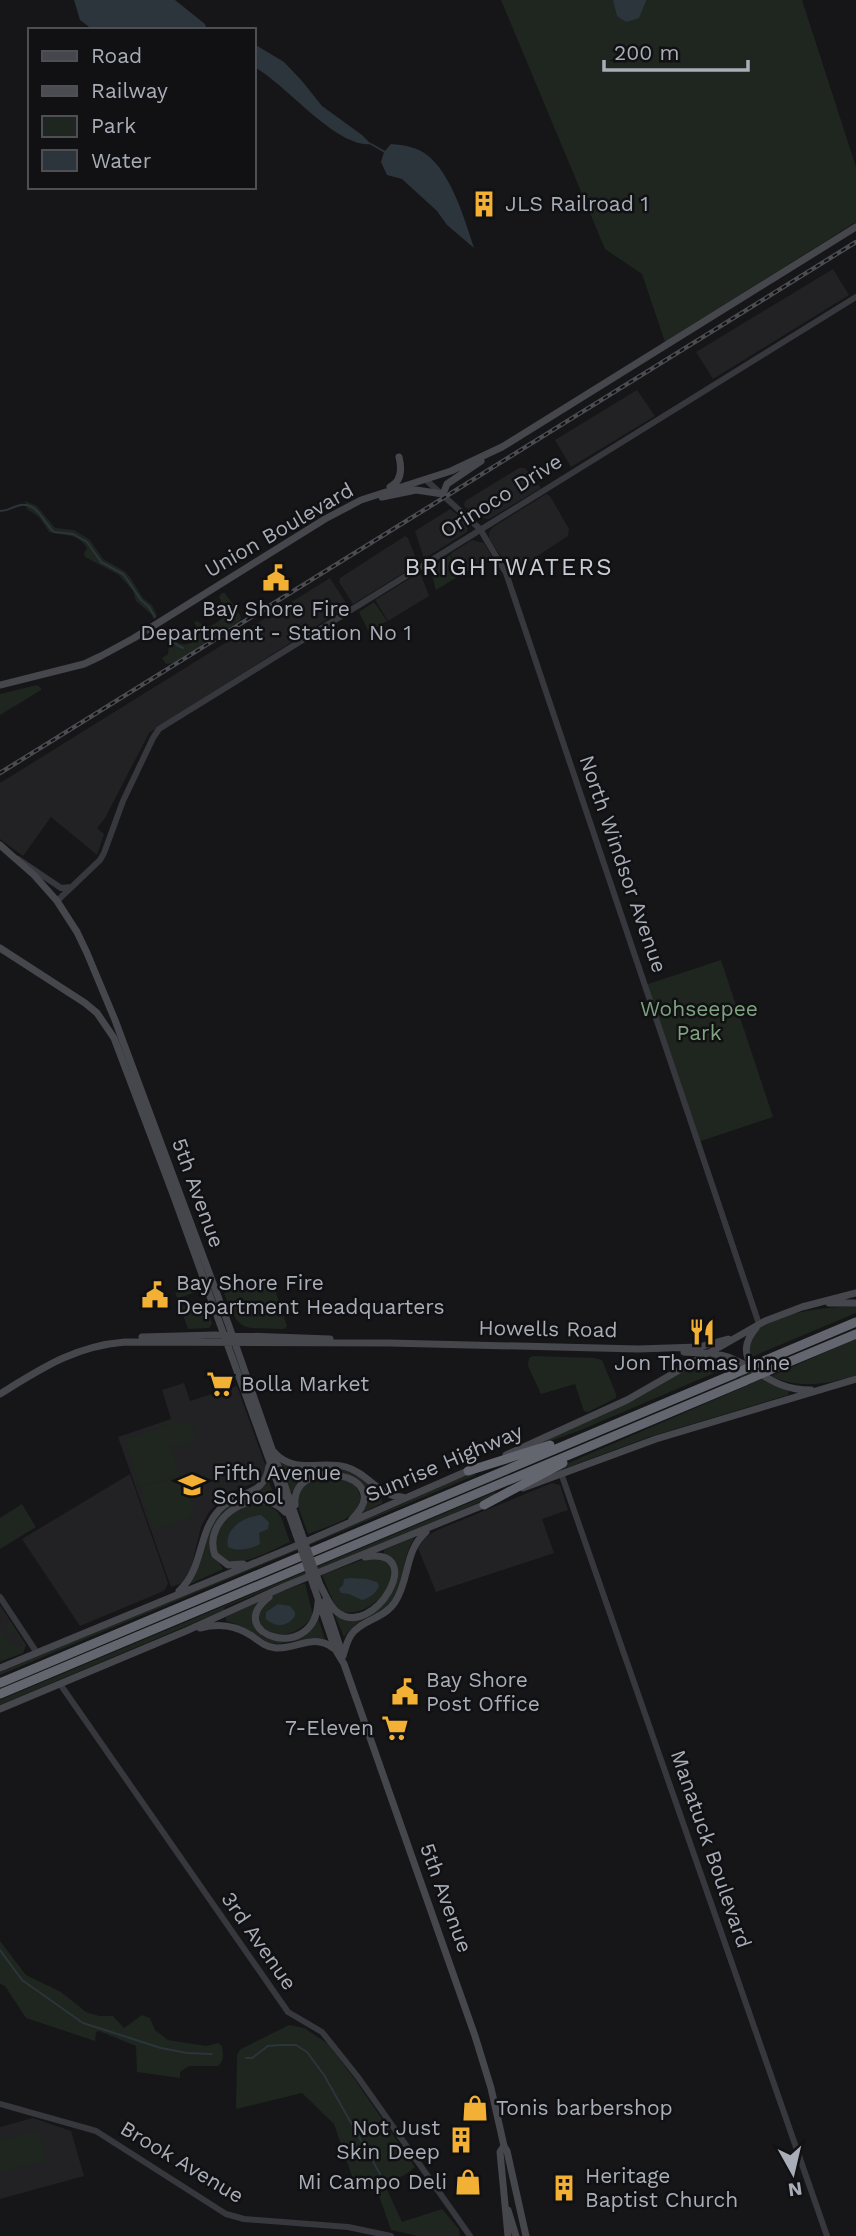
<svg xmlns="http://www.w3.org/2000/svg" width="856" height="2236" font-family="'Work Sans',sans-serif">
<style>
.built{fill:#222225}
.green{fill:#1e261f}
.water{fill:#2c353c}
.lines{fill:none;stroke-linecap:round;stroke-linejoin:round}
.stream{stroke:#2c353c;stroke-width:2}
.tertiary{stroke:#37383d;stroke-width:6}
.secondary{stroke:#45474d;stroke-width:7}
.motorway{stroke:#63666e;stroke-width:9}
.rail-casing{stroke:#4a4c52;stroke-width:4.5}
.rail{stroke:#111113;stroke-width:2;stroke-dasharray:5;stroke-linecap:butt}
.secondary-bridge{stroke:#45474d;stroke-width:7}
.motorway-bridge{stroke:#63666e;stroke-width:9}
.labels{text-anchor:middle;stroke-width:5;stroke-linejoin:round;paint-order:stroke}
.poi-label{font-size:21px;fill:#a8adb8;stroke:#111113;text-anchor:start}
.street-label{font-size:21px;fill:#a8adb8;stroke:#111113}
.park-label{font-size:21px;fill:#7fa381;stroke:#111113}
.quarter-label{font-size:24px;letter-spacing:2px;fill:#c9ccd4;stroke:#111113}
</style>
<rect width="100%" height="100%" fill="#161618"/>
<path class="built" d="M833,269L849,295L713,379L696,352Z
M637,390L655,416L571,467L555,440Z
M519,468H525L541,488L489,519L479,518L464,506L465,501Z
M546,494L550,496L569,529L568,536L513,572H511L489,538V532L493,527Z
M450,509L466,521L468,526L467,532L424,559L415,531Z
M405,536L408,538L418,564L353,604L339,582L340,578Z
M472,540L484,543L492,557L463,574L450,554Z
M417,574L421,575L429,596L388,621L375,600Z
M330,578L348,606L149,733L105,818L97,828L104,834L97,855L51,817L23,856L0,839V783Z
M184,1383L190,1401L237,1386L266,1467L261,1480L236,1490L220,1500L209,1512L201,1527L191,1568L182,1583L171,1587L118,1437L171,1419L162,1390Z
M130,1474L168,1583L165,1590L159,1593L80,1626L22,1539Z
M552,1483L560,1485L568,1510L542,1519L554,1553L436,1592L418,1548L424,1539L435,1531Z
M0,1605L26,1645L23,1653L0,1662Z
M33,2118L71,2131L84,2176L0,2199V2127Z"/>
<path class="green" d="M501,0H802L856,167V222L665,342L642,274L605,249Z
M25,501L37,506L55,528L74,530L90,540L103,559L124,571L130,577L143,598L152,605L157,615L153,619L152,615L136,601L133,591L119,575L85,557L84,553L87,548C78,533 64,536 49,532L39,517L27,509Z
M450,555L462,574L436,590L430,569Z
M222,593H225L240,615L241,618L240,621L173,663L166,664L162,658L168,654L169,645L159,633L167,628C172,639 179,648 191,643L198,630L194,622L197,621C210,630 211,626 223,618L225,609L219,597Z
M374,602L387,621L369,632L359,612Z
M37,685L41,688V690L0,715V694Z
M721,960L773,1117L698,1142L645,985Z
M271,1278L287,1326L284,1329C242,1327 240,1335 224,1293Z
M199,1282L201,1290L179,1298V1302L185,1306L187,1312L207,1305L212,1324L209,1328L188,1329L175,1292L178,1289L180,1292L196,1287L195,1283Z
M856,1306V1313L749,1358C748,1353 747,1346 748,1342C759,1312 830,1307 856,1306Z
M856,1339V1375C827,1385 799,1389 771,1376Z
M533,1356L595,1358L602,1360L616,1394V1398L588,1412L584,1411L575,1384L541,1394L528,1366L529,1358Z
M709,1357C739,1357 761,1383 789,1391L788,1395L649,1437L545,1476V1473L751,1384L726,1368L581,1430L514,1454L629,1401Z
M171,1419L181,1424L190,1422L197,1440L188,1443L183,1448L178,1444L170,1447L181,1475L139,1487L126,1439L162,1428Z
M279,1462L340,1469L353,1472L364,1479L381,1495L382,1503L360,1514C383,1467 314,1458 292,1492L290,1491Z
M475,1473L476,1475L0,1675V1672L400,1505L449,1482Z
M182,1476L195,1508L190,1517L156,1529L152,1527L140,1487Z
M335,1477C346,1481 358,1482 360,1496C363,1519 324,1527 308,1534L297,1503V1494C309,1481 317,1478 335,1477Z
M269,1482L277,1502C250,1493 237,1500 219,1521C213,1528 209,1536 210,1546C211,1557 219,1561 223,1569L190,1584L207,1538L217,1516L234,1501L257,1492Z
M495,1492L496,1494L464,1509L225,1607L224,1610L0,1705V1700Z
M255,1502C284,1509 280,1516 290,1542C276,1548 247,1564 232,1562C205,1560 217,1526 230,1514C236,1508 248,1505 255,1502Z
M22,1504L36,1527L0,1549V1518Z
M415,1537C402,1556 405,1581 392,1600C383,1612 371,1615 359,1622C353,1626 348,1632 344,1637L334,1613L356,1618C375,1604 421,1579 384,1554V1550Z
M367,1558C372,1558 379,1558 383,1560C409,1575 369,1624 337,1610L322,1575Z
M305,1583L313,1616C284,1655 236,1625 269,1598C278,1591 294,1587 305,1583Z
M261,1600C256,1608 256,1612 256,1621C257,1655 307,1636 318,1618L325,1639L311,1638L278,1644L267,1642L239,1625L226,1621V1617Z
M10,1621L26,1645L23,1653L0,1661V1629L9,1642L12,1640L17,1648L22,1645L14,1633L8,1634L7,1623Z
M0,1941L26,1975L61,1992L86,2012L99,2016H113L124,2028L142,2015L150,2018L155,2030L168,2040L206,2046L218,2043L222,2046C223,2055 225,2060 218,2066H189L180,2072V2078L137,2072L136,2046L99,2031L96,2032L95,2041L26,2018L5,1986L0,1984Z
M289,2025L304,2028L327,2043L354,2078L415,2167L408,2173L385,2185L402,2222L442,2209L459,2229L460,2236H418L391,2230L378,2193L355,2185L334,2124L302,2093L236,2109L237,2054L241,2049Z
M38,2130L46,2161L0,2172V2140Z"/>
<path class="water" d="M74,0H175L205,24L207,30H93L80,20Z
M613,0H646V1L639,18L626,22L617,16Z
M254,44L284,62L302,81L322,106L362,135L371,144C336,148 285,83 254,67Z
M391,144C404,145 417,147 427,155C451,173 465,220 474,248L447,225L437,211L402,179L387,175L381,162L384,152Z
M261,1515L269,1522L268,1529L259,1533L260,1544C252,1549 237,1552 228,1547C224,1528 244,1517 261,1515Z
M350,1578L367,1579L377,1582L379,1586C376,1594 369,1598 362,1600L349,1594L341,1593L339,1589L343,1585L344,1579Z
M278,1604L290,1606L295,1612V1616C287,1627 276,1628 266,1619V1612Z"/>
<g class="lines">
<path class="stream" d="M371,144L385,152
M0,511C8,511 10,508 17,506C36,499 43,522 54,532L73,534L87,542L101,562L123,574L127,579L141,600L149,607L155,617
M163,630L177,645L183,648
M0,1950L22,1980L83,2023L161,2048L187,2053L212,2054
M246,2058H252L268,2046L280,2045H296L307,2052L324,2075L380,2174"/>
<path class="tertiary" d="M426,480L480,529L506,573L759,1324
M18,859L61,888L71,887
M57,901L100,860L104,853L123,801L153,738L159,729L856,297
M561,1473L827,2236
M0,1597L37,1653
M60,1684L288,2012L322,2032L358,2077L470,2236
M0,2104L96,2131L226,2214L244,2219L348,2227L391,2236"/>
<path class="secondary" d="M390,487C402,481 402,469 399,457
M382,497L416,490L443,494L447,484L481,461
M0,685L84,664L101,656L134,638L325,519L361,500L451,471L502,447L856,227
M0,845L34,875L57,901L77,932L87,953L115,1020L229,1326L301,1532
M0,948L85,1003L97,1013L114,1038L173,1194L296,1534
M829,1303H856
M142,1337L215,1335L330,1339
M684,1352C698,1353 714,1352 728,1357C761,1369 772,1390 811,1390
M754,1370C743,1354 744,1342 756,1328
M0,1394C42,1368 75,1346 125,1342L389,1343L638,1349L699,1347L728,1339
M274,1452C294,1475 321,1460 346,1467C368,1473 378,1496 402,1497
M506,1455L627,1400L765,1321L802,1307L856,1293
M523,1488L656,1439L856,1379
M295,1505C291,1453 400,1474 352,1519
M243,1564L228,1565L215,1555C201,1518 258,1482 285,1512
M320,1585C325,1593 329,1606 337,1612C373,1641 430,1546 365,1557
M314,1587L335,1649L344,1664L362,1715L475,2036L491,2088L504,2146L507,2151L526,2236
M179,1591C204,1568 197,1534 219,1510C239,1489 264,1498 269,1466
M269,1597C221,1634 315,1665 318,1602
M325,1601L342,1653
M200,1628C219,1623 235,1625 252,1636C260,1642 266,1647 276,1648C297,1649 314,1633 333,1648
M343,1656C345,1649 347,1641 351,1635C361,1620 384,1619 395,1602C410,1579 404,1551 426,1532
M0,1668L303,1543L472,1469
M0,1709L186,1631L283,1587L486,1504
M504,2146L500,2152L508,2236
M508,2210L516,2236"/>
<path class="motorway" d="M766,1360L856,1322
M777,1367L856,1334
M468,1471L550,1445
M484,1505L563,1463
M0,1683L734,1374
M0,1694L745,1381"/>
<g class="rail-casing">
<path id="rail" d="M0,773L856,242"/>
</g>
<use href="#rail" class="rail"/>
<path class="secondary-bridge" d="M301,1532L320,1585
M296,1534L314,1587"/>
<path class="motorway-bridge" d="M734,1374L766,1360
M745,1381L777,1367"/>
</g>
<defs>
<g id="building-bare" transform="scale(2.1)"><path d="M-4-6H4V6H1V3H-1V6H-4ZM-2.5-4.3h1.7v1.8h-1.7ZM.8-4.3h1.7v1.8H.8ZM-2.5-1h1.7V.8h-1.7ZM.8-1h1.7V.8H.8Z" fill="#f2b134" stroke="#111113" stroke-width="2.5" paint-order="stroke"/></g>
<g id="civic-bare" transform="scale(2.1)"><path d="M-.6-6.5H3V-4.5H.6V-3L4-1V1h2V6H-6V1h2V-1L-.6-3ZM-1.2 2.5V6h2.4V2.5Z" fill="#f2b134" stroke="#111113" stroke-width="2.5" paint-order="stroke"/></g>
<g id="restaurant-bare" transform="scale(2.1)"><path d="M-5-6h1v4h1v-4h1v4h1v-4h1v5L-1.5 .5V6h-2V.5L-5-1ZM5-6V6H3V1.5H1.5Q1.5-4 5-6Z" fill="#f2b134" stroke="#111113" stroke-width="2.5" paint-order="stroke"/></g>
<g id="supermarket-bare" transform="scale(2.1)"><path d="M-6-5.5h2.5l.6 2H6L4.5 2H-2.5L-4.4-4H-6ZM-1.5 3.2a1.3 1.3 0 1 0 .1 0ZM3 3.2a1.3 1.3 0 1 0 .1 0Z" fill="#f2b134" stroke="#111113" stroke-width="2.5" paint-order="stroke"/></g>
<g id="school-bare" transform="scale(2.1)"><path d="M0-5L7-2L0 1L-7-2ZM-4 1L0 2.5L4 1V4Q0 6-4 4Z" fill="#f2b134" stroke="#111113" stroke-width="2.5" paint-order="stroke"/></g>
<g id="shop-bare" transform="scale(2.1)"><path d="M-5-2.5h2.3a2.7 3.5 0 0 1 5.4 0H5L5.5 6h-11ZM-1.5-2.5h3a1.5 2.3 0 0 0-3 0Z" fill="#f2b134" stroke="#111113" stroke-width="2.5" paint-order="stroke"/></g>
</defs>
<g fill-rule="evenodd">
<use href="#building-bare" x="484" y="204"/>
<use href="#civic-bare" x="276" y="578"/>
<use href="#civic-bare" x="155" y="1295"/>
<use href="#restaurant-bare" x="702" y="1332"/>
<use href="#supermarket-bare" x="220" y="1384"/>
<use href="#school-bare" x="192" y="1485"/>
<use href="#civic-bare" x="405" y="1692"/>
<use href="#supermarket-bare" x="395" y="1728"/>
<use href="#shop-bare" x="475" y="2108"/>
<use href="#building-bare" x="461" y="2140"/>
<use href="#shop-bare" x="468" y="2182"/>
<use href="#building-bare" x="564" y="2188"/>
</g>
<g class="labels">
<g class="poi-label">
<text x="505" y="211">JLS Railroad 1</text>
<text x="276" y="616" text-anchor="middle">Bay Shore Fire<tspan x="276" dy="24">Department - Station No 1</tspan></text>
<text x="176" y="1290">Bay Shore Fire<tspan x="176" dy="24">Department Headquarters</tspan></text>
<text x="702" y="1370" text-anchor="middle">Jon Thomas Inne</text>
<text x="241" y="1391">Bolla Market</text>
<text x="213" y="1480">Fifth Avenue<tspan x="213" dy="24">School</tspan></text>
<text x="426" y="1687">Bay Shore<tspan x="426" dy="24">Post Office</tspan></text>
<text x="374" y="1735" text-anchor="end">7-Eleven</text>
<text x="496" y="2115">Tonis barbershop</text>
<text x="440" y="2135" text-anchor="end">Not Just<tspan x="440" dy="24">Skin Deep</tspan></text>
<text x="585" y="2183">Heritage<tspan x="585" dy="24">Baptist Church</tspan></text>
<text x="447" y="2189" text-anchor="end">Mi Campo Deli</text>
</g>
<g class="street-label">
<text transform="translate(501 496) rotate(-32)" y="7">Orinoco Drive</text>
<text transform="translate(279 530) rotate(-30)" y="7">Union Boulevard</text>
<text transform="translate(623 864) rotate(71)" y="7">North Windsor Avenue</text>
<text transform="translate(198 1193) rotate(70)" y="7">5th Avenue</text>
<text transform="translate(548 1329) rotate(1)" y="7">Howells Road</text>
<text transform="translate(444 1463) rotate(-23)" y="7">Sunrise Highway</text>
<text transform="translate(711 1849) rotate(71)" y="7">Manatuck Boulevard</text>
<text transform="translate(446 1898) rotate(70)" y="7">5th Avenue</text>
<text transform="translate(259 1941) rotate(55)" y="7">3rd Avenue</text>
<text transform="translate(182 2162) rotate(31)" y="7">Brook Avenue</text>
</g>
<g class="park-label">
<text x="699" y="1016">Wohseepee<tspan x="699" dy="24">Park</tspan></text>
</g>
<g class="quarter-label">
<text x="509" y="575">BRIGHTWATERS</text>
</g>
</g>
<rect x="28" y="28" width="228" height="161" fill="#111113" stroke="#4d4f55" stroke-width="2"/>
<rect x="42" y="51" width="35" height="10" fill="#45474d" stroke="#4d4f55" stroke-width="2"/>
<text x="91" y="63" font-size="21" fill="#a8adb8">Road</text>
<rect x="42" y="86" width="35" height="10" fill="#4a4c52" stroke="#4d4f55" stroke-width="2"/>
<text x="91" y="98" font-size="21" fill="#a8adb8">Railway</text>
<rect x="42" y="116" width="35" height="21" fill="#1e261f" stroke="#4d4f55" stroke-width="2"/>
<text x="91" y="133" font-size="21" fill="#a8adb8">Park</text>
<rect x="42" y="150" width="35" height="21" fill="#2c353c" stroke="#4d4f55" stroke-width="2"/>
<text x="91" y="168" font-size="21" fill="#a8adb8">Water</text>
<g transform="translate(793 2173) rotate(172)" stroke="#111113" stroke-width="5" paint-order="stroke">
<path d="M0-5L12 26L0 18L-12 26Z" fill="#a8adb8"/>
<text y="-10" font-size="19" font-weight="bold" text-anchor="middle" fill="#a8adb8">N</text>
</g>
<path d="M604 60v10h144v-10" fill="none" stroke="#a8adb8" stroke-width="3.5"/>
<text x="614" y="60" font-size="21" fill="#a8adb8" stroke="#111113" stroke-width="5" paint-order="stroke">200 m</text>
</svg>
